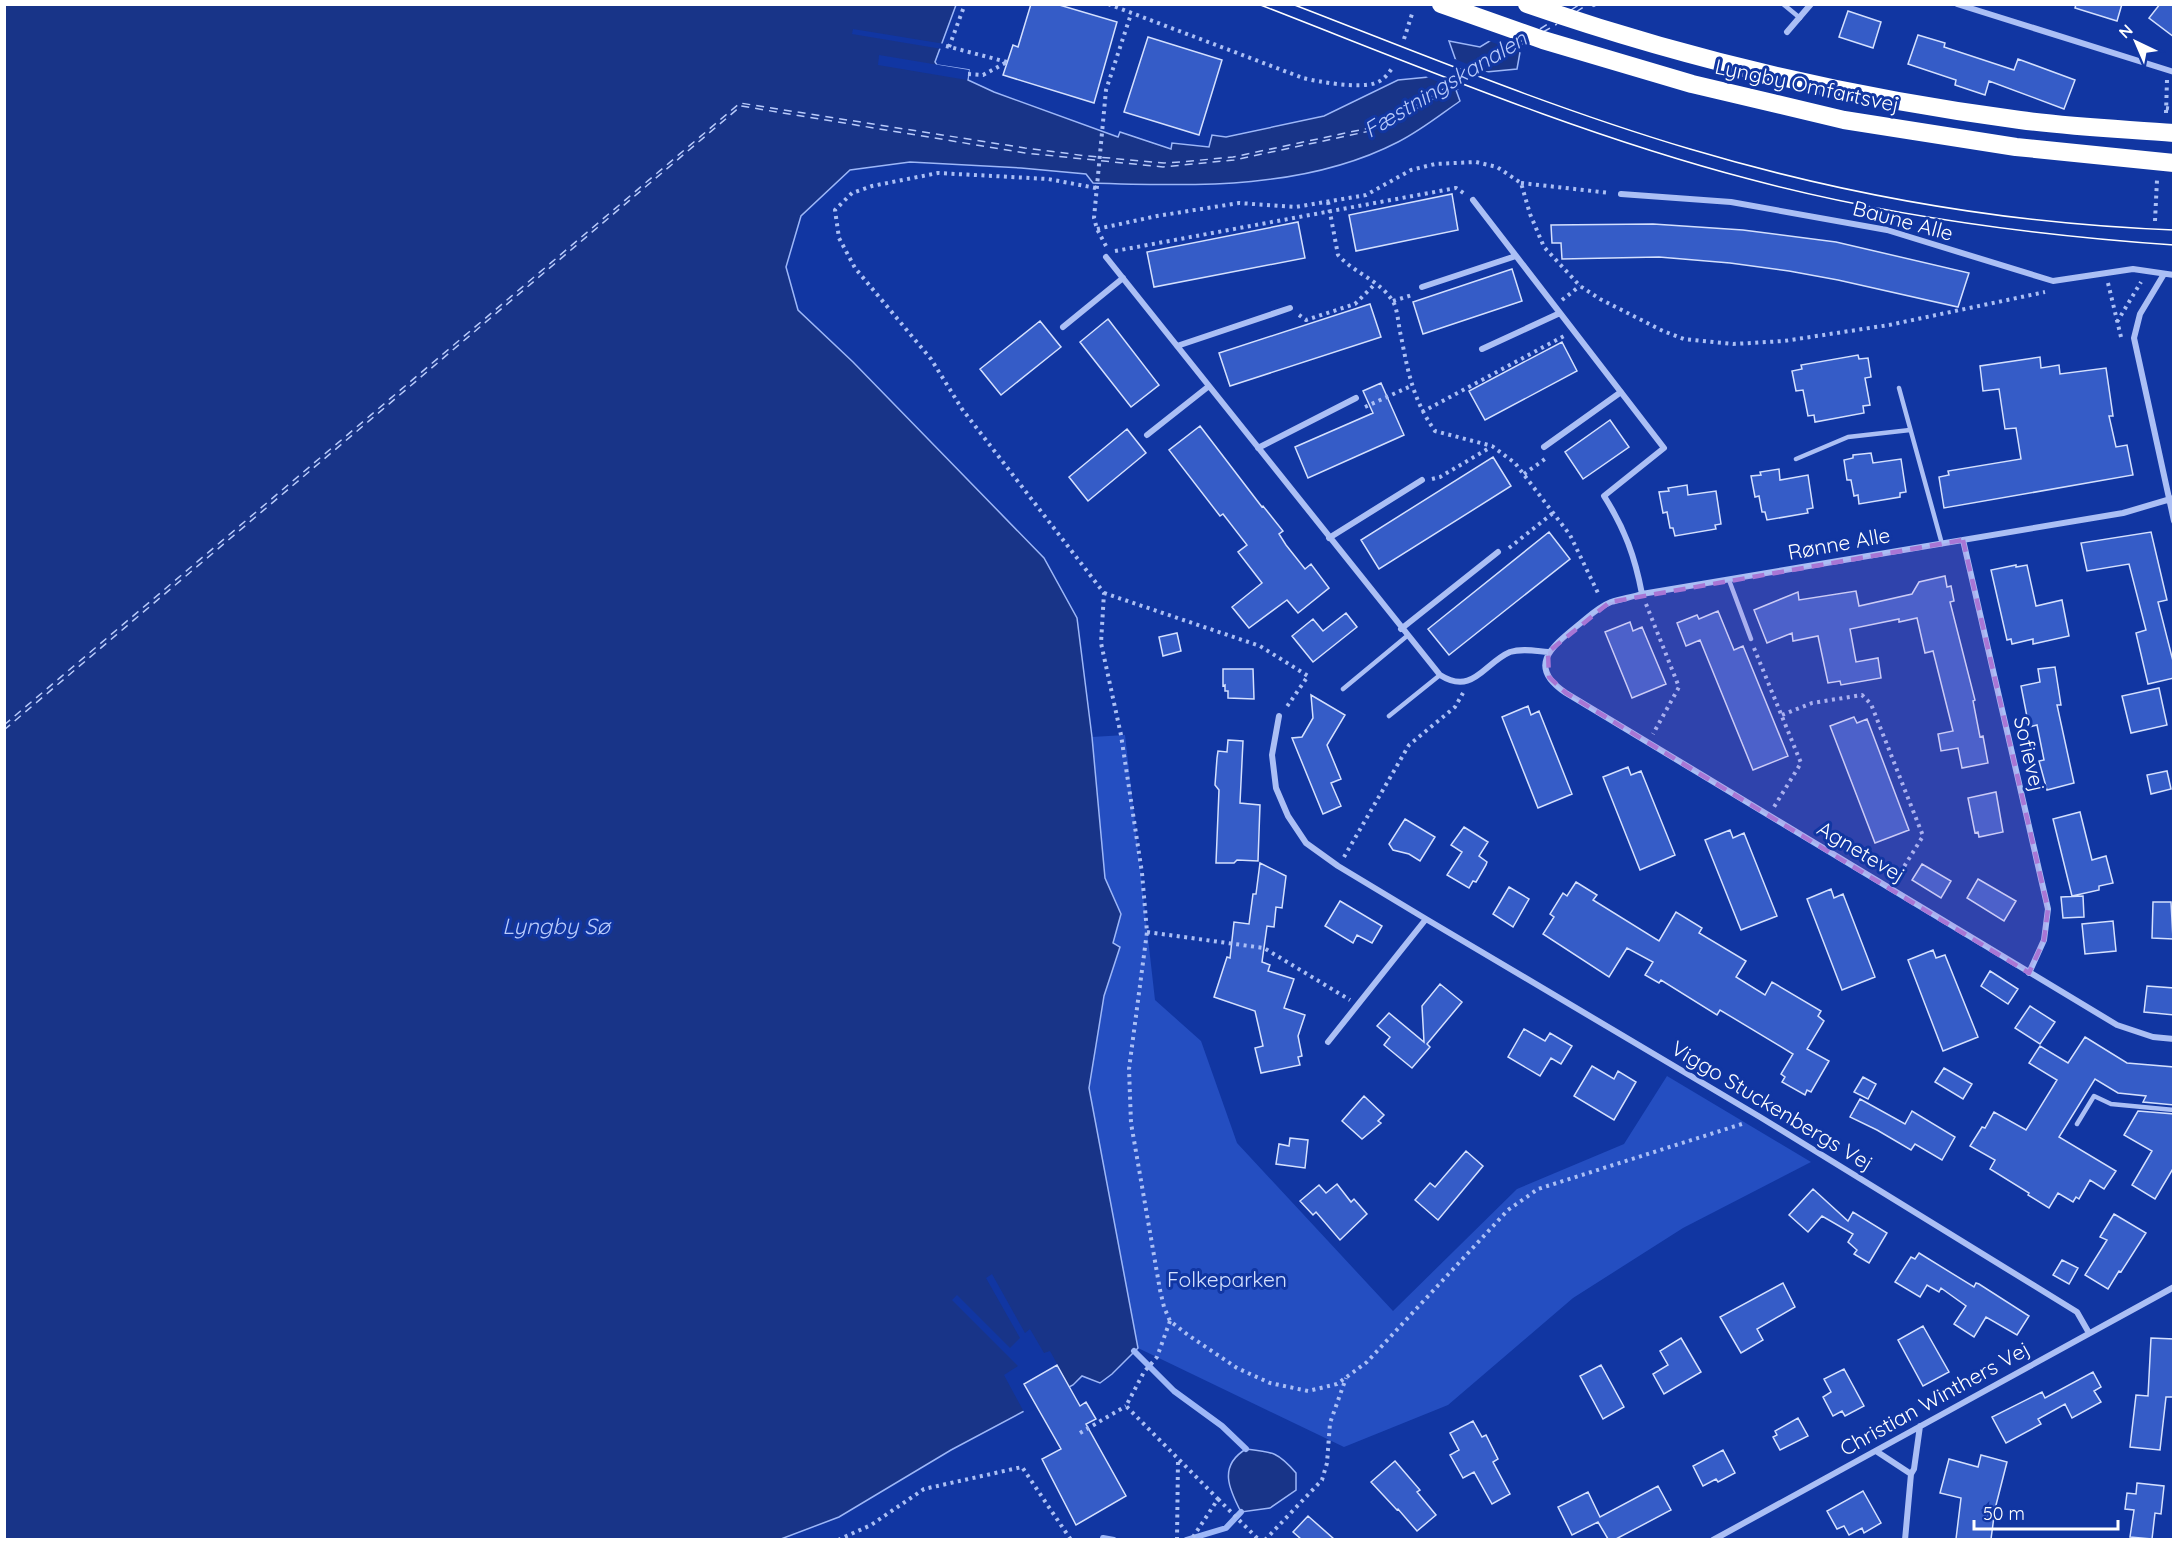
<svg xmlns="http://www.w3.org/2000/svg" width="2178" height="1544" font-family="Quicksand,sans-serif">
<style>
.green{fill:#244ec1}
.water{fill:#183488;stroke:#9db7f8;stroke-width:1.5}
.pier{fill:#1136a2}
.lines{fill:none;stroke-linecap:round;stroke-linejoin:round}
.stream{stroke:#9db7f8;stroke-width:6}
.ferry{stroke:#b8cafb;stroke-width:1.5;stroke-dasharray:8 6;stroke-linecap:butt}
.building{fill:#355cc7;stroke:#d4e0fe;stroke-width:1.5}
.path{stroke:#abbff5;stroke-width:4;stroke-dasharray:3 4.5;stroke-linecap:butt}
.lane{stroke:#abbff5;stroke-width:4.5}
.street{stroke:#abbff5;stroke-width:6}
.highway{stroke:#fff;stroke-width:18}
.tram{stroke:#fff;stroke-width:1.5}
.marked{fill:#a976d5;fill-opacity:0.2;stroke:#a976d5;stroke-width:4.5;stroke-dasharray:12 8;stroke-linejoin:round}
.labels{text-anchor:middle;stroke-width:6;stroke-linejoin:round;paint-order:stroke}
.street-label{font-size:21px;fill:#fff;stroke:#1136a2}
.park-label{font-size:21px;fill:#d4e0fe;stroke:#1136a2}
.water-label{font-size:22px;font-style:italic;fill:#b8cafb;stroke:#1136a2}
</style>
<rect width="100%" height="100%" fill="#1136a2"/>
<path class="green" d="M1125,735L1155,1000L1201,1041L1237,1143L1393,1311L1517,1189L1624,1144L1667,1076L1811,1162L1683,1228L1573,1298L1448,1405L1344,1447L1138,1348L1089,1088L1104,996L1120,947L1113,943L1121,914L1105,878L1092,737Z"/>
<path class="water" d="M5,5H956L935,62L937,65L969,70L968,80L994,92L1118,137L1120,132L1171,149L1172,143L1209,147L1212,135L1226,137L1324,116L1398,80L1429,77L1456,61L1449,41L1480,47L1549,5H1606H1596L1520,52L1517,69L1486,72L1456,90L1460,101C1440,115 1420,131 1398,142C1305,190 1195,186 1093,183L1086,174L1021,168L910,162L850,170L801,216L786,267L798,310L853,362L1044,558L1077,618L1092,737L1105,878L1121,914L1113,943L1120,947L1104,996L1089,1088L1138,1348L1112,1374L1100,1383L1082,1376L1073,1385L951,1450L839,1517L781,1539L5,1540Z
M1246,1449C1273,1452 1278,1452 1296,1473V1490L1270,1508L1241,1512C1229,1489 1218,1466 1246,1449Z"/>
<path class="pier" d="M1545,5H1587L1596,8L1522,53L1486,40Z
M853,29L945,44L942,49L852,34Z
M879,55L969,70L967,80L878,65Z
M1455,59L1489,73L1460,90L1426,77Z
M992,1274L1025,1333L1030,1329L1044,1353L1050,1351L1071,1389L1025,1414L1004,1375L1018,1366L952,1300L957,1295L1010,1348L1020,1338L986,1278Z"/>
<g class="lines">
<path class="stream" d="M1134,1351L1174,1391L1222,1426L1246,1449
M1103,1538L1114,1540
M1186,1540L1226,1528L1241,1512"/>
<path class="ferry" d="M1571,10L1580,4
M1576,12L1588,4
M1540,29L1551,22
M1543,32L1557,24
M4,725L740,103L1025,148L1087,156L1164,163L1180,162L1233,157L1369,128L1421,103L1521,41
M4,730L741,106L1025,153L1163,167L1234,160L1370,131L1422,106L1526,42"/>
</g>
<path class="building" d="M1031,4H1056L1117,22L1094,103L1003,75L1013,45L1018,47Z
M2076,4H2122L2117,21L2075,8Z
M2160,4H2174V37L2149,18Z
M1848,11L1881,22L1873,48L1839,37Z
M1918,35L1945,43L1944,47L2014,70L2018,59L2075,80L2064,109L1989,81L1985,95L1955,85L1956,80L1908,64Z
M1148,37L1222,60L1199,135L1124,112Z
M1452,194L1458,230L1356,251L1349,215Z
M1298,222L1305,258L1154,287L1147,252Z
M1653,224L1743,230L1836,242L1969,273L1958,307L1838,280L1789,271L1730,263L1659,257L1562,259L1561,243H1552L1551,225Z
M1512,269L1522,301L1423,334L1413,302Z
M1370,304L1381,337L1230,386L1219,353Z
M1108,319L1159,385L1131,407L1080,342Z
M1040,321L1061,347L1001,395L980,369Z
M1562,342L1577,371L1485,420L1469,391Z
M1858,355L1859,359L1868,358L1871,377L1865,378L1870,405L1863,406L1864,413L1815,422L1814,415L1808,416L1803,390L1796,391L1792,371L1802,369L1801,365Z
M2040,357L2041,368L2059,365L2060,374L2106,368L2113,416H2109L2116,447L2127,445L2133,475L1944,508L1939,477L1949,475L1948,471L2021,459L2016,428L2005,429L1999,389L1983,391L1980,366Z
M1381,383L1404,435L1308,478L1295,447L1373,413L1363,391Z
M1610,420L1629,447L1583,479L1565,452Z
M1200,426L1262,507L1263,506L1283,531L1279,534L1286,545L1305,569L1311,564L1329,588L1298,613L1287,600L1249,628L1232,607L1262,583L1238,552L1247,545L1223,514L1220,516L1169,450Z
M1127,429L1146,453L1088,501L1069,477Z
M1871,453L1873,463L1901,459L1906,492L1900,493V497L1859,504L1858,495L1854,496L1851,480H1847L1844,460L1853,458V455Z
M1493,457L1511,486L1379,569L1361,540Z
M1779,469L1780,480L1808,475L1813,508L1807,509L1808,513L1767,520L1765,512H1762L1759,496L1755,497L1751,476L1761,475L1760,472Z
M1687,485L1688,495L1716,491L1721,524L1715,525L1716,529L1675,536L1673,528H1670L1667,512L1663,513L1659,492L1669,491L1668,488Z
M1549,532L1570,559L1449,655L1428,629Z
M2151,532L2167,600L2158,602L2174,665V678L2148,684L2136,633L2146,630L2129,564L2087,571L2081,543Z
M2016,565V567L2027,565L2036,606L2062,600L2069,636L2033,644V639L2012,644L2011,639L2007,640L1991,570Z
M1945,576L1947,587L1951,586L1954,601L1950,602L1975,700L1973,701L1980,737L1983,736L1988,763L1962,768L1958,748L1941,751L1938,734L1953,731L1933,651L1925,653L1917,618L1899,622V619L1850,629L1856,662L1878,658L1881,678L1841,685L1840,681L1828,683L1818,636L1793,641L1792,633L1767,643L1754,610L1798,592L1799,600L1856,591L1859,606L1912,594L1919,582Z
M1718,611L1734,650L1743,646L1788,756L1753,770L1700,640L1686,646L1677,623L1697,615L1699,619Z
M1346,613L1357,627L1313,662L1292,636L1313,619L1323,631Z
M1630,622L1633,631L1642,627L1666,684L1632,698L1605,632Z
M1177,633L1181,651L1163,656L1159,637Z
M2055,667L2061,705H2057L2074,783L2047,790L2039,761L2044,760L2037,725L2029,727L2021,686L2040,682L2038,669Z
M1223,669H1253L1254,699L1228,698V691H1225V685L1223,686Z
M2159,688L2167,725L2131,733L2122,696Z
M1311,695L1345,715L1327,745L1341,779L1331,783L1341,806L1323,814L1292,738L1302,737L1313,718Z
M1528,706L1531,715L1539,711L1572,794L1538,808L1502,717Z
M1854,717L1857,723L1867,719L1909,830L1875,843L1830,726Z
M1228,740L1243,741L1240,803L1260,805L1258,861L1237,860L1234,863H1216L1219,790L1215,785L1217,758L1218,751L1227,752Z
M1628,767L1631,775L1641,771L1675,855L1640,870L1603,777Z
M2167,771L2171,789L2151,794L2147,775Z
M1996,792L2003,832L1979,837L1978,832L1975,833L1968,798Z
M2080,812L2092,860L2106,856L2113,883L2099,886V890L2072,896L2053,819Z
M1405,819L1435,837L1420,861L1409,854L1393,850L1389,844Z
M1464,827L1488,842L1479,856L1487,862L1486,865L1476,882L1473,881L1469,888L1447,875L1462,852L1451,845Z
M1730,830L1733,838L1744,833L1777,916L1741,930L1705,840Z
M1260,863L1286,876L1282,908L1276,907L1274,927L1267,926L1262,962L1270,965L1268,971L1294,979L1284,1008L1305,1015L1298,1036L1302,1056L1298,1057L1300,1065L1261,1073L1255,1048L1263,1046L1255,1011L1214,997L1227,957L1230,958L1234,922L1249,924L1253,894H1256Z
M1922,864L1951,881L1941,898L1912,880Z
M1978,879L2016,901L2004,921L1967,898Z
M1576,882L1597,895L1593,900L1659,941L1676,912L1702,928L1699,933L1746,961L1736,977L1765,995L1772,982L1821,1011L1818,1016L1824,1021L1807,1049L1829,1061L1811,1092L1807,1090L1805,1095L1782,1082L1785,1077L1781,1074L1793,1054L1720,1010L1717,1015L1661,980L1659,983L1645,975L1653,962L1627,948L1609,977L1543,934L1554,917L1550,914L1563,893L1567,896Z
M1509,887L1529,899L1513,927L1493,914Z
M1831,889L1834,898L1843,894L1875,977L1842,990L1807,899Z
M2083,896L2084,917L2063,918L2061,897Z
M1340,901L1382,926L1372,943L1357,935L1353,943L1325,926Z
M2153,902H2171L2173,939L2152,938Z
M2113,921L2116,951L2085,954L2082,924Z
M1933,950L1936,958L1945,955L1978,1037L1943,1051L1908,960Z
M1990,971L2018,989L2008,1004L1981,986Z
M1440,984L1462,1002L1427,1044L1430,1047L1412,1068L1384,1045L1390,1037L1377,1026L1389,1013L1424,1042L1422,1006Z
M2147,986L2174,988V1015L2144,1012Z
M2030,1006L2055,1022L2040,1044L2015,1028Z
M1524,1029L1545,1041L1550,1033L1572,1046L1561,1064L1551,1058L1540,1076L1508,1057Z
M2085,1037L2127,1063L2174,1067V1105L2143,1102L2146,1096L2118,1093L2095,1079L2059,1137L2116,1171L2104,1189L2090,1180L2079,1199L2076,1197L2073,1202L2058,1193L2049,1208L2028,1195L2029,1193L1990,1169L1995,1160L1970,1146L1982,1127L1985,1128L1994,1112L2026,1130L2057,1080L2029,1063L2040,1046L2068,1063Z
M1592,1066L1614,1079L1618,1071L1636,1082L1614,1120L1574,1096Z
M1944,1068L1972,1084L1963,1099L1935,1082Z
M1863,1077L1876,1084L1868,1099L1854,1092Z
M1364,1096L1384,1115L1378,1121L1381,1123L1362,1139L1342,1121Z
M1860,1099L1905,1124L1912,1111L1955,1137L1942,1160L1915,1144L1911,1150L1877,1130L1850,1117Z
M2138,1111L2174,1114V1167L2155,1199L2132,1185L2152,1151L2124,1135Z
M1290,1138L1308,1140L1305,1168L1276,1164L1279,1144L1289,1146Z
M1466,1151L1483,1166L1438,1220L1415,1200L1430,1183L1435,1187Z
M1337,1184L1351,1202L1354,1199L1367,1214L1340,1240L1316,1212L1313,1215L1300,1201L1319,1185L1326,1193Z
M1813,1189L1848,1221L1853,1212L1887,1233L1869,1263L1854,1254L1857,1250L1848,1242L1853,1234L1822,1216L1808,1232L1789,1215Z
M2114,1214L2146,1233L2121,1272L2119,1271L2108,1289L2085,1275L2107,1240L2100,1237Z
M1919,1253L1974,1287L1976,1283L1979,1284L2029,1316L2017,1335L1986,1317L1974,1337L1954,1324L1966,1306L1941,1288L1939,1292L1927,1285L1920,1297L1895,1282L1911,1257L1915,1259Z
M2062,1260L2078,1268L2069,1284L2053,1275Z
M1783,1283L1795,1307L1757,1329L1763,1340L1741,1353L1720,1317Z
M1923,1326L1949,1372L1923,1386L1898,1340Z
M1681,1338L1701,1372L1664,1394L1653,1374L1668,1365L1660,1351Z
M2151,1338L2174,1339V1397H2166L2160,1450L2130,1447L2136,1395L2148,1396Z
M1057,1365L1080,1406L1086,1402L1096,1419L1086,1424L1126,1496L1076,1525L1042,1459L1061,1449L1024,1384Z
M1601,1365L1624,1407L1603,1419L1580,1376Z
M1844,1369L1864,1406L1845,1416L1842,1411L1833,1416L1823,1397L1831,1392L1824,1379Z
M2093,1372L2101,1387L2094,1391L2101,1402L2072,1418L2065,1404L2038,1419L2041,1424L2006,1443L1992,1417L2042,1392L2045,1398Z
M1798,1418L1808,1436L1780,1450L1773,1437L1777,1435L1775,1431Z
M1473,1421L1482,1437L1486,1435L1498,1459L1493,1462L1510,1494L1492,1504L1474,1472L1463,1478L1450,1455L1459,1450L1450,1433Z
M1723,1450L1735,1473L1718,1482L1716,1479L1703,1486L1693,1466Z
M1981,1455L2007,1462L1995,1509L1991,1539H1956L1961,1498L1940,1493L1949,1459L1978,1467Z
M1395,1461L1420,1490L1417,1492L1436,1515L1417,1531L1398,1509L1397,1510L1371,1482Z
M2137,1483L2164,1486L2161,1514L2155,1513L2152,1539L2130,1537L2134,1510L2125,1509L2127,1493L2136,1494Z
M1658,1486L1671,1510L1616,1539H1608L1598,1522L1572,1535L1558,1507L1588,1492L1600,1517Z
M1863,1491L1881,1523L1864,1533L1862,1528L1849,1535L1844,1526L1837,1529L1827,1511Z
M1308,1516L1334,1539H1301L1293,1532Z"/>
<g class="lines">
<path class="path" d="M1108,4L1303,78C1319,82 1360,89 1375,83C1383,81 1388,74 1393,67
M1404,39L1412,14
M946,46L1007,62
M949,47L965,4
M968,74L983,75L1007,62
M2166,108L2174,109
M2166,113L2167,80
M1521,183L1610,193
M1096,188L1048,179L938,173L872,186L852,193L835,210L839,238L855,268L931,359L962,409L1104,593L1101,643L1121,735L1142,873L1147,932L1129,1069L1131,1123L1160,1290L1164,1307L1170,1321L1188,1335L1237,1368L1270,1383L1308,1391L1337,1384L1367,1362L1508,1210L1538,1189L1745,1123
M1328,202L1338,255C1354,273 1379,280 1392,300C1398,308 1398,325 1401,336C1408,372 1413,400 1435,431L1492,446L1515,463L1570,535L1599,595
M2155,221L2157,180
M1097,229L1157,216L1239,203L1296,207L1366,195L1411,170L1435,164L1476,162L1497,167L1521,183L1530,214L1544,247L1580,286L1600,299L1663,331L1684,339L1733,344L1784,341L1889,325L2045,292
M1106,246L1097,229L1094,218L1106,90L1131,14
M1115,251L1456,188L1465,194
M2108,283L2121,337
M1562,300L1580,286
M1393,301L1412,295
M1299,315L1306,320L1355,304L1376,283
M2117,322L2141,282
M1365,407L1411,386
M1422,412L1564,336
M1524,474L1545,459
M1432,479L1440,477L1491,447
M1509,548L1553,513
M1104,593L1260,646L1308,676L1286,708
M1646,604L1679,687L1653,734
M1754,648L1801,763L1774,807
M1782,715L1812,703L1862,695L1871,704L1923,836L1897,878
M1344,857L1409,745L1455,707L1463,693
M1147,932L1264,948L1350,1000
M1170,1321L1157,1357L1144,1372L1126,1406L1218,1499L1191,1540
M1080,1433L1126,1406
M1218,1499L1259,1540
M838,1540L871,1525L924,1489L1022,1467L1071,1540
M1177,1540L1178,1459
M1265,1540L1322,1480L1327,1463L1330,1423L1346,1378"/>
<path class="lane" d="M1783,4L1800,18
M1899,388L1942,544
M1796,459L1848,437L1910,430
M1729,580L1751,639
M1343,689L1407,636
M1389,716L1440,675
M2077,1124L2094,1096L2111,1104L2174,1110"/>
<path class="street" d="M1957,4L2174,72
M1787,32L1811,4
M1621,194L1731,202L1887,230L2053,281L2133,269L2174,275
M1473,200L1664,448L1604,496C1625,529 1635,557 1642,594
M1106,257L1440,675C1473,696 1484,663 1510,652C1522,648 1536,651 1548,652
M2164,274L2140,314L2134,338L2174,521
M1422,287L1516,256
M1063,327L1123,278
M1177,346L1290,308
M1482,349L1560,313
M1147,435L1209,386
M1544,447L1621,392
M1258,448L1356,398
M2174,498L2123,513L1642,594C1632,597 1621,599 1611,602C1598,607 1587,618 1577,626C1550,648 1527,667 1566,693L2117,1025L2153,1037L2174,1039
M1329,538L1422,480
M1963,540L2048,909L2044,940L2029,973
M1401,629L1498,552
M1279,716L1272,755L1276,788L1288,816L1306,843L1338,866L1426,919L1760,1117L2077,1312L2089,1333
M1328,1042L1426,919
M1876,1451L1911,1474
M1713,1540L2174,1287
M1905,1540L1911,1474L1914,1469L1920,1426"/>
<path class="highway" d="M1441,4L1543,40L1692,84L1844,120L2016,147L2174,163
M1527,4C1686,59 1853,98 2020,120C2071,127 2123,129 2174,133"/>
<path class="tram" d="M1258,4C1420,67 1581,135 1749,179C1888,216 2030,235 2174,245
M1292,4C1424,55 1555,109 1690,149C1848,196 2009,224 2174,230"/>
</g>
<path class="marked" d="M1963,540L2048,909L2044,940L2029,973L1566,693L1549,677L1548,652L1610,602Z"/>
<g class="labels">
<g class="street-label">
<text transform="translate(1807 86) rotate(12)" y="7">Lyngby Omfartsvej</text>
<text transform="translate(1903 221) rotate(15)" y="7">Baune Alle</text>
<text transform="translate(1839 544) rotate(-10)" y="7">Rønne Alle</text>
<text transform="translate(2029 754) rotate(77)" y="7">Sofievej</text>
<text transform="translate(1861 852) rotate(31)" y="7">Agnetevej</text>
<text transform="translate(1772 1106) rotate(31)" y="7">Viggo Stuckenbergs Vej</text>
<text transform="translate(1935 1399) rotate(-29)" y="7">Christian Winthers Vej</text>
</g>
<g class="park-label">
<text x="1227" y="1287">Folkeparken</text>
</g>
<g class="water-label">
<text transform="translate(1445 84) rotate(-31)" y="8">Fæstningskanalen</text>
<text x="556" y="934">Lyngby Sø</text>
</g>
</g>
<rect width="2178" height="1544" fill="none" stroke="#ffffff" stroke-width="12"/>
<g transform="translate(2136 42) rotate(316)" stroke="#1136a2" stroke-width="4.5" paint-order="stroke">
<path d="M0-4.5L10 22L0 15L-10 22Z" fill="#ffffff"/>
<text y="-9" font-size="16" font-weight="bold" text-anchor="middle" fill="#ffffff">N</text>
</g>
<path d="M1974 1520v9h144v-9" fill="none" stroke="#ffffff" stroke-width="3"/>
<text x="1983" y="1520" font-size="18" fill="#ffffff" stroke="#1136a2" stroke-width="4.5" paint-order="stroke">50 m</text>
</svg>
